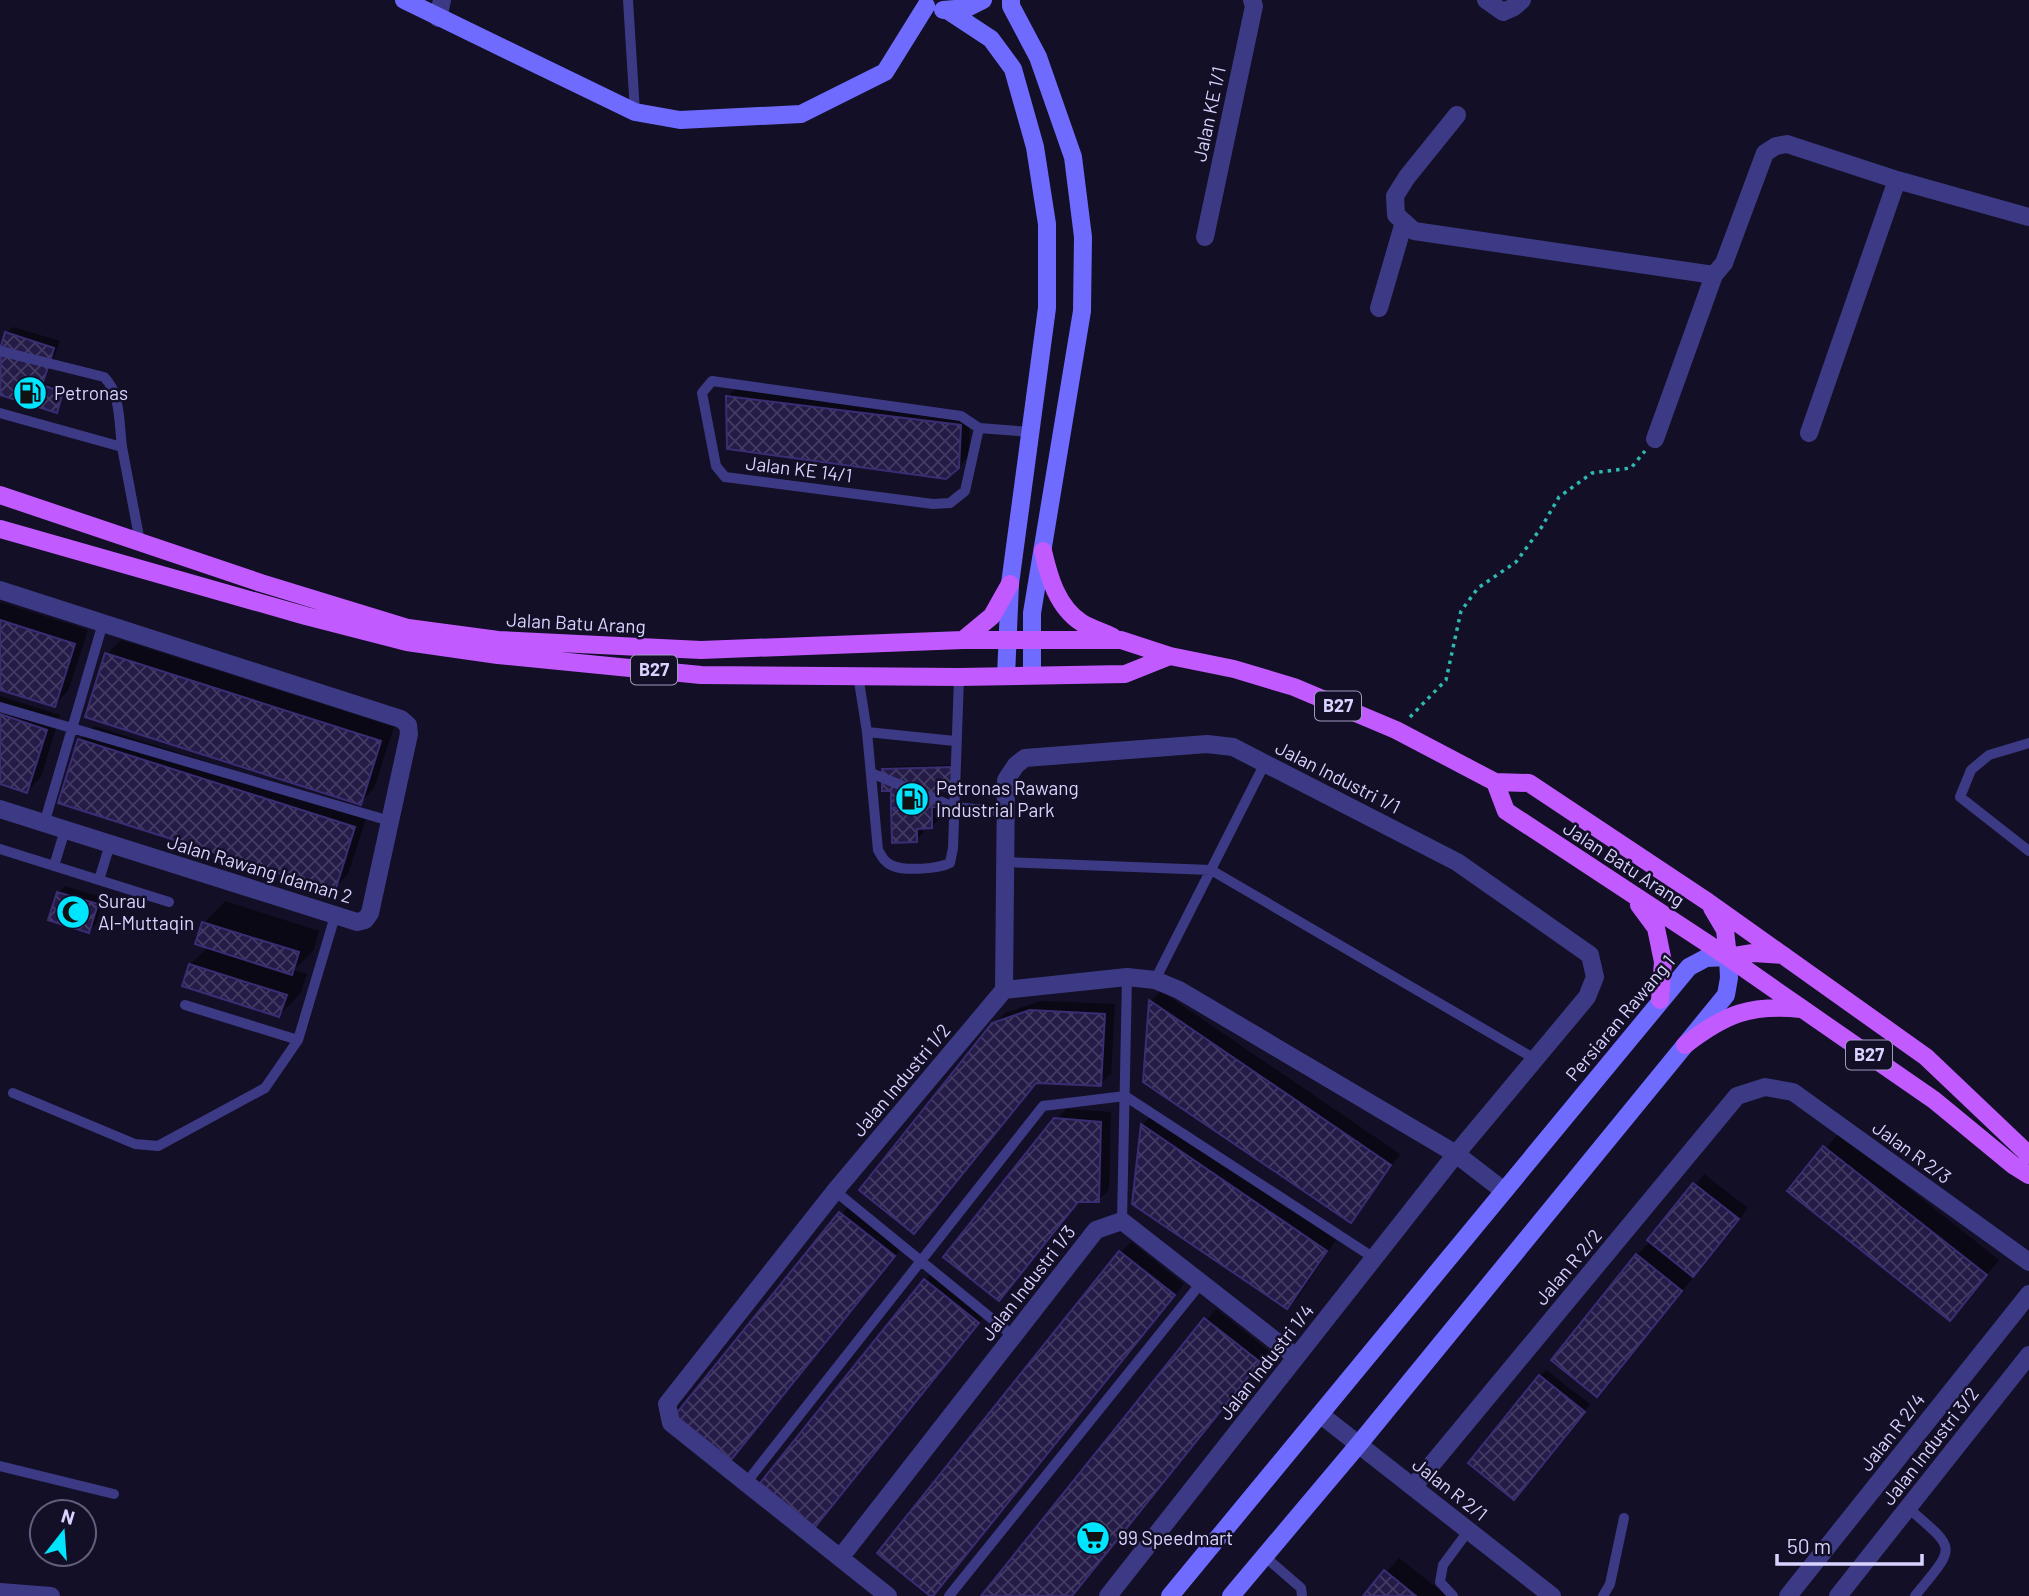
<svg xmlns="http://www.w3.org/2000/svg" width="2029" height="1596" font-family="Barlow,sans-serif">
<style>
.shadow{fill:#0007}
.building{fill:url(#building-cross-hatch);stroke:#3b2d73;stroke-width:2}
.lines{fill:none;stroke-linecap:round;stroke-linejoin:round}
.path{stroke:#2fb8b0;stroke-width:3.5;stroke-dasharray:3.5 5;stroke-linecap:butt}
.lane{stroke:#3d3a85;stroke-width:10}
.street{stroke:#3d3a85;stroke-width:18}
.secondary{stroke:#6f6bff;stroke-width:18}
.primary{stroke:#c25bff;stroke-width:18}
.labels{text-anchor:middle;stroke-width:5;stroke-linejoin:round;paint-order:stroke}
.shield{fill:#130f26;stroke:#9e99be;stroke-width:2}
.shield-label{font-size:18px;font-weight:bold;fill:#d9d4ff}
.street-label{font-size:19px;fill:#d9d4ff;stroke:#130f26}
.poi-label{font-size:19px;fill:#d9d4ff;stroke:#130f26;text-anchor:start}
</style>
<defs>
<pattern id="building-cross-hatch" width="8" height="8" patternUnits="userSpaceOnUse" patternTransform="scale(1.75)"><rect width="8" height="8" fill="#241b47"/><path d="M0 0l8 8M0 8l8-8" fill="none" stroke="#433b63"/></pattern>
</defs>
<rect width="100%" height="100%" fill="#130f26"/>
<path class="shadow" d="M13,327L60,341L44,383L65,389L56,411L0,393V354L7,333Z
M738,387L970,415L969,456L958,467L727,397Z
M0,602L88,630L68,691L54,705L0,688Z
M121,640L394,727L374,788L360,803L107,654Z
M0,696L60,715L41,777L27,791L0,783Z
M94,726L368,813L348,874L334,889L80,740Z
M955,765L942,789L938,820L932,827H923V833L916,840L884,770L886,767Z
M65,886L104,898L96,924L89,931L58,893Z
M225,901L319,931L313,951L294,970L307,974L300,994L279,1015L190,965L209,946L204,923Z
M1161,991L1400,1154L1361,1210L1351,1221L1145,1081L1151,1001Z
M1041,1001L1115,1004L1111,1074L1100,1084L994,1024L1005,1013Z
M1066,1109L1111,1112L1109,1190L1098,1200H1079L1009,1288L1056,1120Z
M1152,1115L1336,1240L1298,1297L1287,1307L1142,1125Z
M1839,1133L1999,1260L1950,1319L1790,1191Z
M1704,1174L1748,1208L1611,1381L1597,1394L1637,1255L1651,1241Z
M851,1203L904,1245L741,1447L678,1415Z
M1131,1242L1184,1284L932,1595L1121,1252Z
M935,1270L988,1312L815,1525L925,1280Z
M1216,1309L1269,1351L1072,1596H983Z
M1546,1370L1590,1404L1521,1491L1540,1376Z
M1399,1558L1447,1596H1365Z"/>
<path class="building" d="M5,332L54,348L50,362L1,346Z
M1,346L50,362L42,385L63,392L57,413L0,395Z
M726,396L961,425L959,468L946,479L727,449Z
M0,620L75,644L55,707L0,690Z
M105,653L381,741L361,805L85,717Z
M0,714L47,730L27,793L0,784Z
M78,739L355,827L335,891L58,803Z
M952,767L953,790L940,791V807L891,808V791H882V769Z
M932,807V828L917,829V842L892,843L891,808Z
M57,892L98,904L89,933L48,920Z
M202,922L299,952L292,975L195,944Z
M189,964L287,995L279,1017L182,986Z
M1149,1000L1391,1165L1351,1223L1143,1082Z
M1030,1010L1105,1014L1101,1086L1036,1083L914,1234L859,1190L992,1023Z
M1054,1118L1101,1122L1099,1202H1078L999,1301L943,1257Z
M1141,1124L1327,1251L1287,1309L1132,1204Z
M1823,1146L1987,1275L1950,1321L1787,1191Z
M1693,1183L1739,1219L1693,1277L1647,1240Z
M839,1212L895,1256L731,1460L675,1415Z
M1119,1251L1175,1295L933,1596H930L877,1553Z
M1636,1254L1682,1291L1597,1397L1551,1360Z
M924,1279L979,1323L815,1527L760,1483Z
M1204,1318L1260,1362L1072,1596H981Z
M1539,1375L1585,1412L1514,1500L1468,1463Z
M1384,1570L1416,1596H1363Z"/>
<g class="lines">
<path class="path" d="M1410,717L1446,680L1461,611L1478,588L1516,562L1541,528L1559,497L1592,473L1631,468L1645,451"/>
<path class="lane" d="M628,0L635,112
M0,351L104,377C121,393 119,425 122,447
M0,413L122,447L140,542
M979,428L965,491L950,503L933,504L725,477L716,466L702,393L712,381L961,416L979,428L1030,432
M858,675L867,732L878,850C882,857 885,863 893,866C906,871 938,869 950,863L953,848L959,677
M0,707L390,821
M867,732L955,741
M2029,743L1989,755L1971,770L1960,797L2029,851
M871,773L954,807L1006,812
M44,824L103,623
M0,849L169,902
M1005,862L1211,870L1535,1059
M54,866L65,830
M99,880L110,844
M1155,980L1265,763
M185,1005L298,1040
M13,1093L135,1144L158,1146L265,1088L298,1040L335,916
M835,1191L1013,1336
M1122,1221L1127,977
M0,1466L114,1494
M746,1483L1043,1106L1125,1096L1374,1258
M1908,1508C1958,1551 1956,1545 1915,1596
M1264,1556L1301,1588L1302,1596
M949,1596L1201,1283
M1453,1596L1440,1582L1443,1565L1469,1530
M1603,1596L1610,1584L1624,1518"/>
<path class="street" d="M1486,0L1503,12L1514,7L1522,0
M438,18L442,0
M1457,115L1407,177L1395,196L1396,215L1414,231L1714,275
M1205,237L1254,6L1252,0
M1379,308L1404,222
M1809,433L1897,180
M1655,439L1714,275L1724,263L1765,153L1776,146L1787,144L1897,180L2029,217
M0,590L401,719L408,725L409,734L370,913L365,920L357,922L0,809
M1004,990L1006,780L1016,765L1025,758L1207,744L1233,747L1457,862L1590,955L1595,977L1587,997L1456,1154L1108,1596
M1321,1415L1552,1596
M1413,1487L1737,1096L1765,1087L1793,1092L2029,1262
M840,1558L1096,1230L1122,1221L1296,1357
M0,1592L51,1596
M888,1596L671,1423L667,1404L835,1191L1004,990L1127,977L1155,980L1179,990L1456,1154L1504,1191
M1788,1596L2029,1294
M1838,1596L2029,1355"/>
<path class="secondary" d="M404,0L635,112L680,120L801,114L885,72L926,6
M1011,0V6L1038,57L1073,157L1083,237L1082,311L1032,613V675
M943,10L967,8L983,0
M947,10L991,39L1013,69L1035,147L1047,224V308L1010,584L1006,676
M1170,1596L1689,967L1706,958L1728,957L1729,978L1726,995L1359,1444L1231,1596"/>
<path class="primary" d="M0,495L261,583L408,628L498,640L701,650L963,640H1121L1170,656L1234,669L1294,687L1396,730L1495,782L1506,811L1728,957L1804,1010L1934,1100L2013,1165L2029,1175
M0,529L306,616L407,642L498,655L701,675L959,677L1125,674L1170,656
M1043,551C1049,577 1057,607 1082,623C1092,629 1103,632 1113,637
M963,640L992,616L1010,584
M1495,782L1529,783L1708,902L1926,1057L2029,1155
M1639,905L1656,928L1663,962L1660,1000
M1712,908L1725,930L1728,957
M1728,957L1753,953L1783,955
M1685,1045C1725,1014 1750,1004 1801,1009"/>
</g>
<defs>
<g id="fuel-disc" transform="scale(1.75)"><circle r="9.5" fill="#00e5ff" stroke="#130f26"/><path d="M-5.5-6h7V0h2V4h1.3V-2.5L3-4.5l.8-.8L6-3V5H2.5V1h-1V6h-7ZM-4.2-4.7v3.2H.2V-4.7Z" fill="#111"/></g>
<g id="mosque-disc" transform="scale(1.75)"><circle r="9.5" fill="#00e5ff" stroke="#130f26"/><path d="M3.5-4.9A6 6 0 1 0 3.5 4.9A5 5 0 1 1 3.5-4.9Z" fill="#111"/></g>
<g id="supermarket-disc" transform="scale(1.75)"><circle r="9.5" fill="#00e5ff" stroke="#130f26"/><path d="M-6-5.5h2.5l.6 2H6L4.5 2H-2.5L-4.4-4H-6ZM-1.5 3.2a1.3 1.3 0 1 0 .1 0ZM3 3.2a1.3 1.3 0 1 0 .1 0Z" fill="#111"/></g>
</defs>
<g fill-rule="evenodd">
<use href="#fuel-disc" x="30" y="393"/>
<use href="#fuel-disc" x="912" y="799"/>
<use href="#mosque-disc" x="73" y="912"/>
<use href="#supermarket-disc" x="1093" y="1538"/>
</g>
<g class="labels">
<g class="shield">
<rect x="631" y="655.5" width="46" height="29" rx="5"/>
<rect x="1315" y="691.5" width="46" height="29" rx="5"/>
<rect x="1846" y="1040.5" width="46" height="29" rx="5"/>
</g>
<g class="shield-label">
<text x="654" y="676">B27</text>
<text x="1338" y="712">B27</text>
<text x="1869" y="1061">B27</text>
</g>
<g class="street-label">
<text transform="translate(1209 114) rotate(-78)" y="7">Jalan KE 1/1</text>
<text transform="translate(799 469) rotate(7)" y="7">Jalan KE 14/1</text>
<text transform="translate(576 623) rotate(3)" y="7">Jalan Batu Arang</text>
<text transform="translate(1338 777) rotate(27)" y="7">Jalan Industri 1/1</text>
<text transform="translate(1624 864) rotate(33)" y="7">Jalan Batu Arang</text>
<text transform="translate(260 869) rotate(17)" y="7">Jalan Rawang Idaman 2</text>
<text transform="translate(1620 1018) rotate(-50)" y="7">Persiaran Rawang 1</text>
<text transform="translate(901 1080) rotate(-50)" y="7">Jalan Industri 1/2</text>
<text transform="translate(1912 1152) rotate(36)" y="7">Jalan R 2/3</text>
<text transform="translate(1568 1267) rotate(-50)" y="7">Jalan R 2/2</text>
<text transform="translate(1028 1283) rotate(-52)" y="7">Jalan Industri 1/3</text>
<text transform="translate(1266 1362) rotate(-52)" y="7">Jalan Industri 1/4</text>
<text transform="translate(1892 1432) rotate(-52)" y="7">Jalan R 2/4</text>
<text transform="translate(1930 1446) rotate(-52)" y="7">Jalan Industri 3/2</text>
<text transform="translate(1450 1489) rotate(38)" y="7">Jalan R 2/1</text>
</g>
<g class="poi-label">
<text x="54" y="400">Petronas</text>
<text x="936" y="795">Petronas Rawang<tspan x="936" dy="22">Industrial Park</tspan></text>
<text x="98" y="908">Surau<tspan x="98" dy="22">Al-Muttaqin</tspan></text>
<text x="1118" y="1545">99 Speedmart</text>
</g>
</g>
<g transform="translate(63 1533) rotate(17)"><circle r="33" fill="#130f26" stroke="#625e7d" stroke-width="2"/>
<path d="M0-5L12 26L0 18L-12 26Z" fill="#00e5ff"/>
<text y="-10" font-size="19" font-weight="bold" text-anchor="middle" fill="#d9d4ff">N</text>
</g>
<path d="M1777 1554v10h145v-10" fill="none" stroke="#d9d4ff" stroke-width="3.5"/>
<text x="1787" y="1554" font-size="21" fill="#d9d4ff" stroke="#130f26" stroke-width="5" paint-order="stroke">50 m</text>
</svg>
